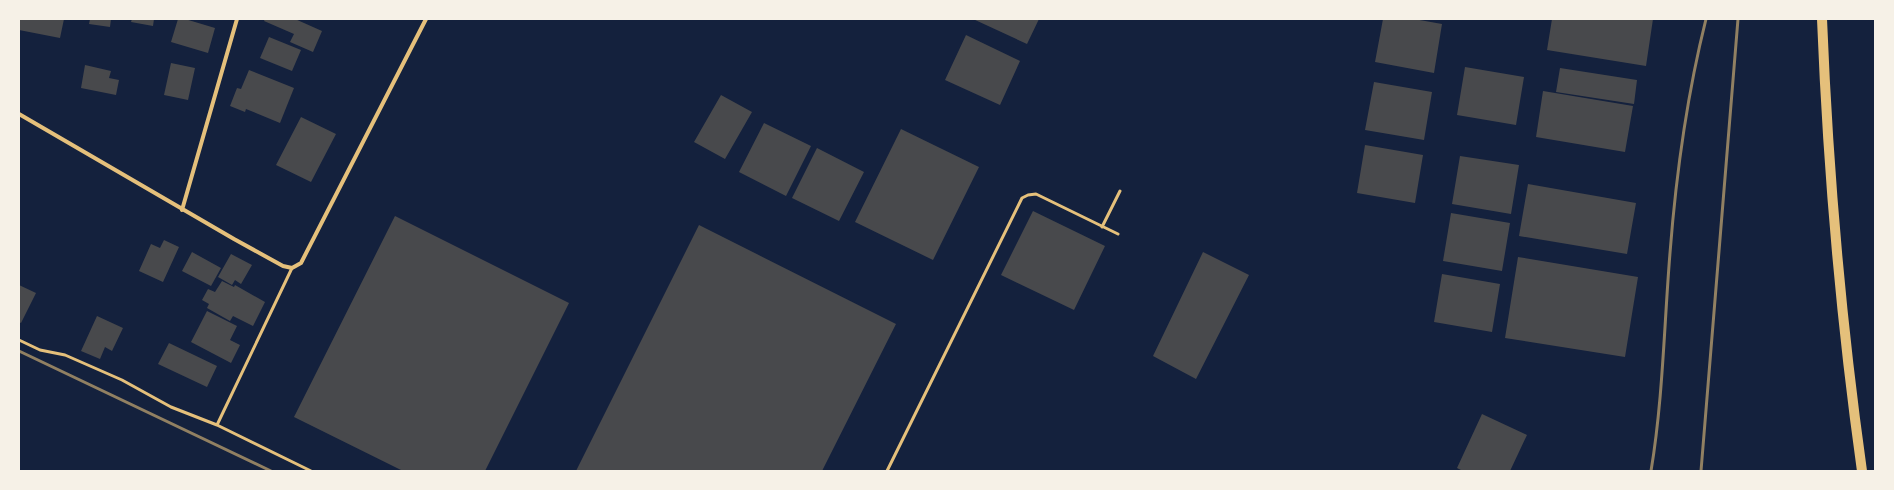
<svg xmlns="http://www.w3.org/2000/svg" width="1894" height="490" font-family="Jost,sans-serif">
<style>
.building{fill:#48494c}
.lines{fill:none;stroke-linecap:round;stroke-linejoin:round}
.service{stroke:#e5c07b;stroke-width:3}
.minor{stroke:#e5c07b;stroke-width:4}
.primary{stroke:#e5c07b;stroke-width:10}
.rail{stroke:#918062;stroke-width:3}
</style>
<rect width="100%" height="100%" fill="#14213d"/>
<path class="building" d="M19,19H64L60,38L19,30Z
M90,19H111L110,27L89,24Z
M132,19H154L153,26L131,22Z
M178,19H185L215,28L208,53L171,42Z
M265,19H295L322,31L313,52L290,42L294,34L264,21Z
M973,19H1039L1027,44Z
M1383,19H1414L1442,24L1434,73L1375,62Z
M1552,19H1653L1646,66L1547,50Z
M966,35L1020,61L1000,105L945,80Z
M269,37L301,50L292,71L260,58Z
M171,63L195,68L188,100L164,95Z
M85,65L111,71L109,78L119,80L116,95L81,88Z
M1465,67L1524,77L1516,125L1457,115Z
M1560,68L1637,80L1634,104L1556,92Z
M249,70L294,88L280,123L246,109L245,112L230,106L237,88L241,89Z
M1374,82L1432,92L1424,140L1365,130Z
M1543,91L1633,106L1625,152L1536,137Z
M721,95L752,112L725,159L694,142Z
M301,117L336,134L311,182L276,165Z
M764,123L811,146L786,196L739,172Z
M901,129L979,167L933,260L855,222Z
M1365,145L1423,155L1415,203L1357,193Z
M817,148L864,172L839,221L792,198Z
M1460,156L1519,165L1511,214L1452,204Z
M1528,184L1636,203L1627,254L1519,236Z
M1033,211L1105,246L1074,310L1001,275Z
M1451,213L1510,223L1502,271L1443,261Z
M395,216L569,303L485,471H403L294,417Z
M699,225L896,324L822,471H576Z
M164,240L179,247L163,282L139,271L151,244L160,248Z
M192,252L221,268L211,286L182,271Z
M1203,252L1249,275L1196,379L1153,356Z
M231,254L252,265L241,284L235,280L232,285L218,277Z
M1518,257L1638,277L1625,357L1505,338Z
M1442,274L1500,284L1492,332L1434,322Z
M222,281L234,287L235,285L265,302L253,326L233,316L230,321L207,308L209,304L202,300L208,289L215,292Z
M19,285L36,293L21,323L19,322Z
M207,311L237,326L230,340L240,345L231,363L191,342Z
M97,316L123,328L112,351L105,347L100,359L81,351Z
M169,343L217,366L207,387L158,364Z
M1482,414L1527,435L1510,471H1463L1457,468Z"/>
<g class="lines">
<path class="service" d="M1102,227L1120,191
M19,340L40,350L65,355L122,380L171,407L217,425L311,471
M217,425L292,268
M887,471L1022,198L1028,195L1036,194L1118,234"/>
<path class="minor" d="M19,114L234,239L283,266L292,268L301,263L426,19
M182,210L237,19"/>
<path class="primary" d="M1822,19C1828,170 1841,321 1862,471"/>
<path class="rail" d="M19,351L271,471
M1651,471C1663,399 1664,326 1670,253C1676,175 1687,95 1706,19
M1701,471L1738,19"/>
</g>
<rect width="1894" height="490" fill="none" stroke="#f6f1e7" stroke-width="40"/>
</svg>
